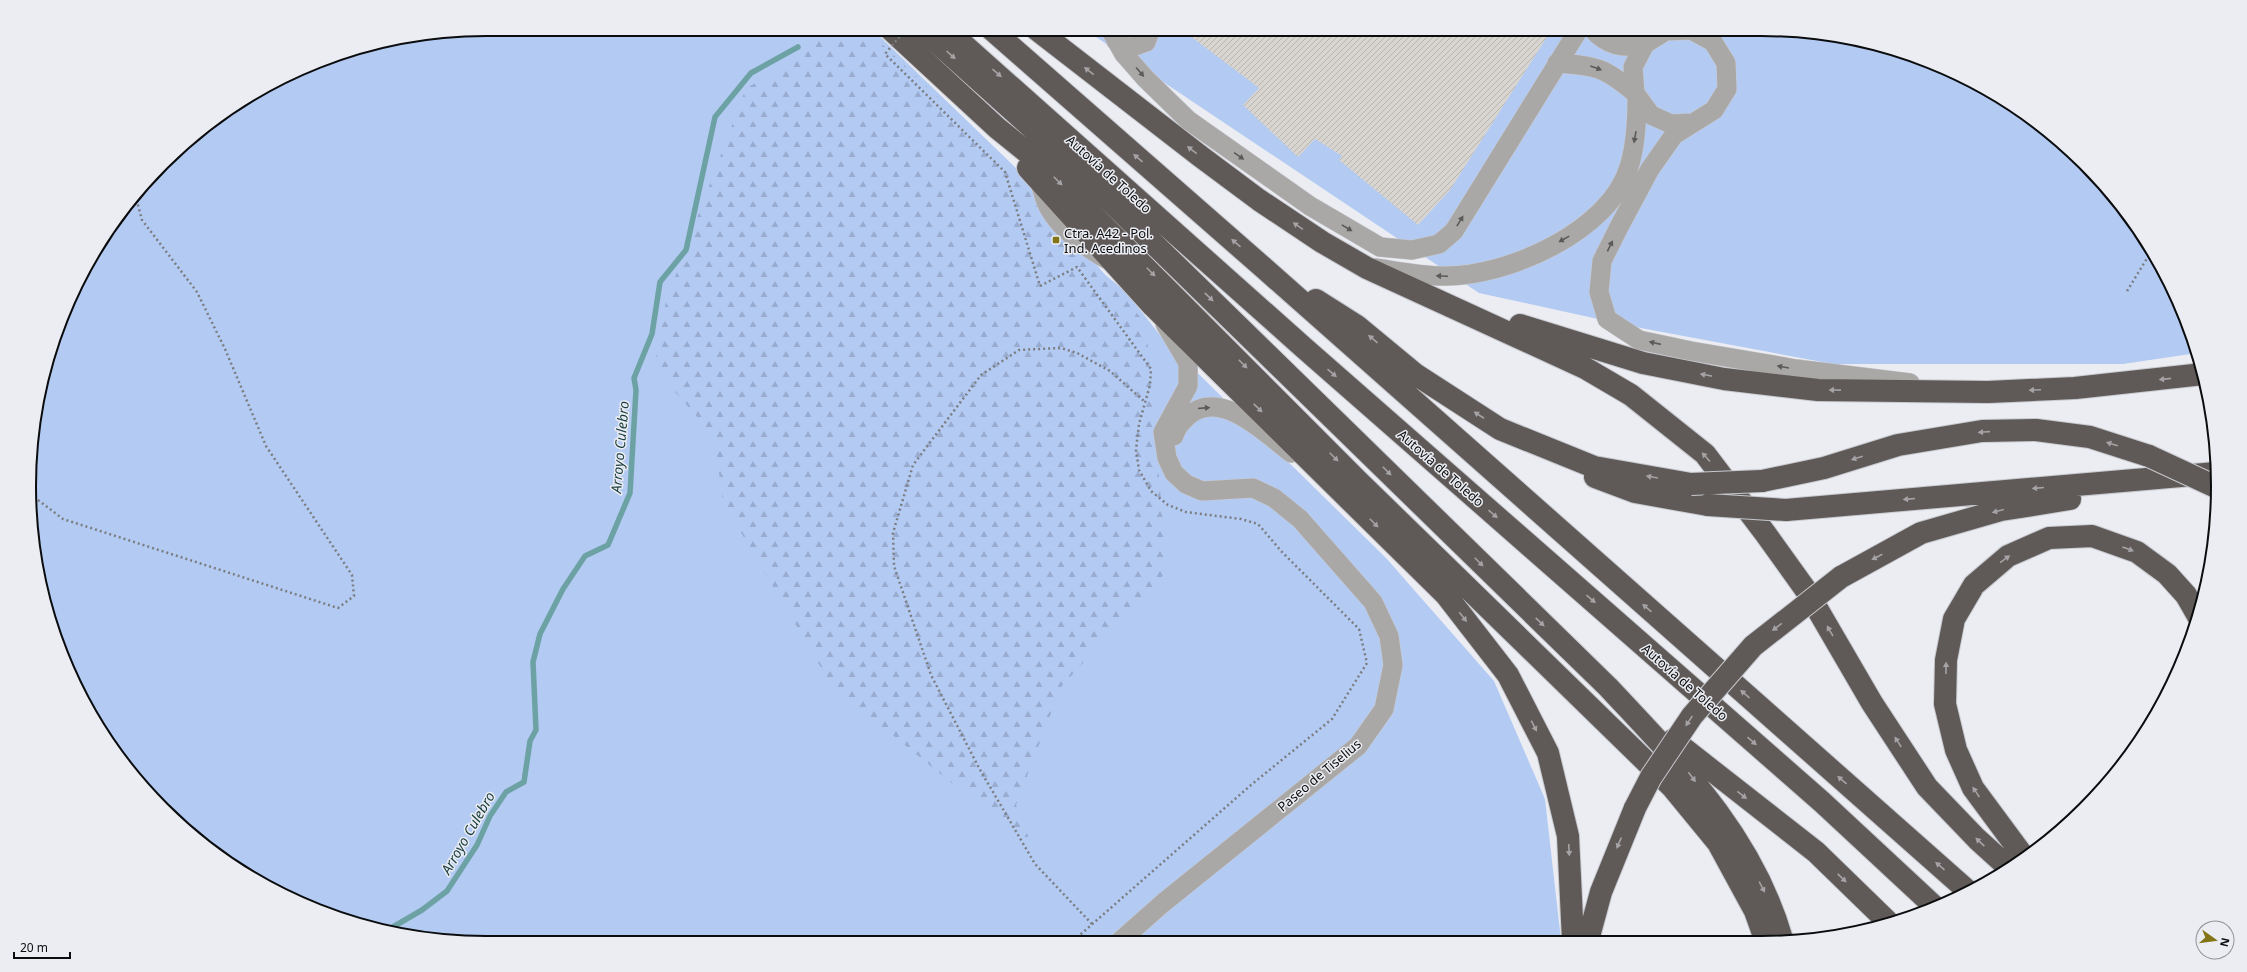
<svg xmlns="http://www.w3.org/2000/svg" width="2247" height="972" font-family="'Noto Sans',sans-serif">
<style>
.green{fill:#b3caf3}
.forest{fill:url(#forest-firs)}
.lines{fill:none;stroke-linecap:round;stroke-linejoin:round}
.stream{stroke:#6da2a4;stroke-width:5.5}
.building{fill:url(#building-hatch)}
.minor-casing{stroke:#c7c9ce;stroke-width:20}
.highway-casing{stroke:#c7c9ce;stroke-width:24}
.path{stroke:#7b7d80;stroke-width:2.5;stroke-dasharray:2 3;stroke-linecap:butt}
.minor{stroke:#aaa8a7;stroke-width:19}
.highway{stroke:#5f5958;stroke-width:22}
.highway-bridge-casing{stroke:#c7c9ce;stroke-width:24;stroke-linecap:butt}
.path-bridge{stroke:#7b7d80;stroke-width:2.5;stroke-dasharray:2 3;stroke-linecap:butt}
.highway-bridge{stroke:#5f5958;stroke-width:22}
.oneway{fill:#a5a3a6}
.oneway2{fill:#5a5a5a}
.poi-dot{fill:#837416;stroke:#ebedf3;stroke-width:1.5}
.labels{text-anchor:middle;stroke-width:3;stroke-linejoin:round;paint-order:stroke}
.street-label{font-size:13px;fill:#0b0c0d;stroke:#ebedf3}
.poi-label{font-size:13px;fill:#0b0c0d;stroke:#ebedf3;text-anchor:start}
.water-label{font-size:14px;font-style:italic;fill:#173c3d;stroke:#ebedf3}
.rim{fill:none;stroke:#0b0c0d;stroke-width:2}
</style>
<defs>
<pattern id="forest-firs" width="22" height="20" patternUnits="userSpaceOnUse"><rect width="22" height="20" fill="#b3caf3"/><path d="M5 1l3.5 6h-7zM16 11l3.5 6h-7z" fill="#99accf"/></pattern>
<pattern id="building-hatch" width="6" height="6" patternUnits="userSpaceOnUse"><rect width="6" height="6" fill="#d8d5d0"/><path d="M-1 1l2-2M0 6l6-6M5 7l2-2" fill="none" stroke="#b8b6b1"/></pattern>
</defs>
<rect width="100%" height="100%" fill="#ebedf3"/>
<path class="green" d="M486,29H872L1019,171L1052,230L1127,293L1163,339L1386,558L1494,681L1545,799L1561,940L486,943L397,934L339,919L258,882L185,830L142,787L90,715L64,661L38,575L29,486L38,397L53,339L90,258L142,185L185,142L258,90L339,53L397,38Z
M1084,29H1761L1850,38L1908,53L1990,90L2062,143L2124,208L2171,284L2197,353L2123,364H1833L1630,326L1479,293Z"/>
<path class="forest" d="M819,29H866L1025,179L1146,324L1167,571L1061,687L1016,805L1033,849L832,686L723,502L714,436L654,368L666,301L746,88L792,64Z"/>
<g class="lines">
<path class="stream" d="M386,931L422,910L447,891L477,845L490,816L506,792L524,782L530,741L536,730L533,662L540,634L563,589L585,556L608,545L630,493L636,390L634,378L652,334L660,282L686,250L715,117L751,73L798,47"/>
</g>
<path class="building" d="M1181,29H1552L1450,190L1418,225L1339,160L1342,156L1315,139L1298,157L1243,105L1259,88Z"/>
<g class="lines">
<g class="minor-casing">
<path id="minor" d="M1110,29L1124,54L1145,78L1188,120L1310,206L1380,247L1412,250L1439,244L1454,231L1579,29
M1592,29C1607,46 1623,49 1645,44
M1116,41L1129,48L1146,42L1151,29
M1557,63C1597,66 1604,67 1635,93
M1692,123L1671,124L1651,115L1635,93L1633,67L1645,44L1666,31L1691,30L1713,42L1726,63L1727,89L1714,110L1674,135L1650,169L1619,227L1602,261L1599,292L1607,319L1639,340L1691,351L1796,369L1910,383
M1040,183C1043,192 1045,202 1050,210C1063,232 1085,247 1106,259
M1375,268C1397,271 1421,276 1444,276C1507,277 1610,231 1629,167C1636,145 1637,121 1637,98
M1174,436C1177,426 1181,423 1188,416C1220,387 1266,434 1291,453
M1120,941L1163,903L1358,746L1384,709L1393,665L1389,636L1373,602L1300,519L1274,498L1253,488L1202,491L1186,484L1174,473L1167,458L1163,432L1188,386V363L1165,324"/>
</g>
<g class="highway-casing">
<path id="highway" d="M890,29L997,128L1044,166L1357,480L1672,787L1718,843L1755,911L1765,939
M922,29L1070,162L1608,687C1680,764 1752,835 1782,939
M946,29L1303,347L1822,802L1936,908
M991,29L1265,269L1969,892
M1036,29L1200,156L1259,200L1322,242L1367,268L1585,368L1631,395L1705,454L1765,533L1808,593L1872,703L1927,787L1977,839L2009,868
M1028,168L1153,306L1446,595L1508,675L1548,753L1568,836L1573,940
M1316,300L1357,326L1415,374L1500,429L1594,467L1691,484
M1520,325L1643,363L1724,379L1818,390L1988,392L2075,388L2203,374
M1595,477L1635,492L1708,505
M1762,481L1824,468L1898,445L1982,431L2036,430L2090,437L2149,456
M1786,510L2216,473
M1841,577L1921,533L2001,510L2070,499
M1673,740L1816,852L1887,921
M2024,857L1973,788L1956,750L1945,704L1946,660L1954,619L1974,585L2008,556L2049,538L2092,536L2137,552L2167,574L2186,595L2198,616
M1588,940L1601,892L1635,808"/>
</g>
<path class="path" d="M1040,286L1077,267L1151,369L1150,385L1139,424L1136,450L1139,470L1151,491L1168,505L1186,512L1241,519L1258,524L1282,552L1359,629L1367,663L1332,719L1251,785L1073,941
M2127,291L2151,252
M30,494L63,519L338,608L354,596L352,575L266,446L225,349L197,292L142,220L135,194
M1092,924L1035,864L979,768L931,675L894,566L893,533L913,465L981,375L1019,350L1061,348L1077,353L1110,371L1145,402"/>
<use href="#minor" class="minor"/>
<use href="#highway" class="highway"/>
<g class="highway-bridge-casing">
<path id="highway-bridge" d="M2149,456L2216,487
M1691,484L1762,481
M1708,505L1786,510
M1635,808L1651,777L1692,716L1753,646L1841,577"/>
</g>
<path class="path-bridge" d="M906,29L885,54L1005,172L1040,286"/>
<use href="#highway-bridge" class="highway-bridge"/>
</g>
<defs><path id="oneway-solid" d="M-6-.8H1V-3.2L6.5 0L1 3.2V.8H-6Z"/></defs>
<g class="oneway">
<use href="#oneway-solid" transform="translate(951 55) rotate(42)"/>
<use href="#oneway-solid" transform="translate(1089 71) rotate(-142)"/>
<use href="#oneway-solid" transform="translate(997 73) rotate(41)"/>
<use href="#oneway-solid" transform="translate(1192 150) rotate(-142)"/>
<use href="#oneway-solid" transform="translate(1138 158) rotate(-139)"/>
<use href="#oneway-solid" transform="translate(1058 181) rotate(45)"/>
<use href="#oneway-solid" transform="translate(1298 226) rotate(-146)"/>
<use href="#oneway-solid" transform="translate(1236 243) rotate(-139)"/>
<use href="#oneway-solid" transform="translate(1151 272) rotate(45)"/>
<use href="#oneway-solid" transform="translate(1209 297) rotate(44)"/>
<use href="#oneway-solid" transform="translate(1373 339) rotate(-140)"/>
<use href="#oneway-solid" transform="translate(1243 364) rotate(45)"/>
<use href="#oneway-solid" transform="translate(1332 373) rotate(41)"/>
<use href="#oneway-solid" transform="translate(1706 375) rotate(-169)"/>
<use href="#oneway-solid" transform="translate(2165 379) rotate(174)"/>
<use href="#oneway-solid" transform="translate(1835 390) rotate(-179)"/>
<use href="#oneway-solid" transform="translate(2035 390) rotate(178)"/>
<use href="#oneway-solid" transform="translate(1258 408) rotate(44)"/>
<use href="#oneway-solid" transform="translate(1479 415) rotate(-147)"/>
<use href="#oneway-solid" transform="translate(1984 432) rotate(176)"/>
<use href="#oneway-solid" transform="translate(2112 444) rotate(-162)"/>
<use href="#oneway-solid" transform="translate(1334 457) rotate(45)"/>
<use href="#oneway-solid" transform="translate(1706 457) rotate(-132)"/>
<use href="#oneway-solid" transform="translate(1857 458) rotate(163)"/>
<use href="#oneway-solid" transform="translate(1387 471) rotate(45)"/>
<use href="#oneway-solid" transform="translate(1652 477) rotate(-170)"/>
<use href="#oneway-solid" transform="translate(2038 488) rotate(175)"/>
<use href="#oneway-solid" transform="translate(1909 499) rotate(175)"/>
<use href="#oneway-solid" transform="translate(1998 511) rotate(165)"/>
<use href="#oneway-solid" transform="translate(1493 514) rotate(41)"/>
<use href="#oneway-solid" transform="translate(1374 523) rotate(45)"/>
<use href="#oneway-solid" transform="translate(2128 549) rotate(20)"/>
<use href="#oneway-solid" transform="translate(1877 557) rotate(152)"/>
<use href="#oneway-solid" transform="translate(2005 559) rotate(-36)"/>
<use href="#oneway-solid" transform="translate(1479 562) rotate(45)"/>
<use href="#oneway-solid" transform="translate(1591 599) rotate(41)"/>
<use href="#oneway-solid" transform="translate(1647 608) rotate(-139)"/>
<use href="#oneway-solid" transform="translate(1463 617) rotate(52)"/>
<use href="#oneway-solid" transform="translate(1540 622) rotate(44)"/>
<use href="#oneway-solid" transform="translate(1777 627) rotate(142)"/>
<use href="#oneway-solid" transform="translate(1830 631) rotate(-120)"/>
<use href="#oneway-solid" transform="translate(1946 668) rotate(-89)"/>
<use href="#oneway-solid" transform="translate(1745 694) rotate(-139)"/>
<use href="#oneway-solid" transform="translate(1689 721) rotate(124)"/>
<use href="#oneway-solid" transform="translate(1534 726) rotate(63)"/>
<use href="#oneway-solid" transform="translate(1752 741) rotate(41)"/>
<use href="#oneway-solid" transform="translate(1898 742) rotate(-123)"/>
<use href="#oneway-solid" transform="translate(1692 777) rotate(53)"/>
<use href="#oneway-solid" transform="translate(1842 780) rotate(-139)"/>
<use href="#oneway-solid" transform="translate(1976 792) rotate(-124)"/>
<use href="#oneway-solid" transform="translate(1742 795) rotate(38)"/>
<use href="#oneway-solid" transform="translate(1980 842) rotate(-137)"/>
<use href="#oneway-solid" transform="translate(1619 843) rotate(113)"/>
<use href="#oneway-solid" transform="translate(1569 850) rotate(87)"/>
<use href="#oneway-solid" transform="translate(1940 866) rotate(-139)"/>
<use href="#oneway-solid" transform="translate(1842 878) rotate(44)"/>
<use href="#oneway-solid" transform="translate(1762 887) rotate(62)"/>
</g>
<g class="oneway2">
<use href="#oneway-solid" transform="translate(1596 68) rotate(20)"/>
<use href="#oneway-solid" transform="translate(1140 72) rotate(49)"/>
<use href="#oneway-solid" transform="translate(1635 137) rotate(100)"/>
<use href="#oneway-solid" transform="translate(1239 156) rotate(35)"/>
<use href="#oneway-solid" transform="translate(1460 221) rotate(-58)"/>
<use href="#oneway-solid" transform="translate(1347 228) rotate(31)"/>
<use href="#oneway-solid" transform="translate(1564 239) rotate(151)"/>
<use href="#oneway-solid" transform="translate(1610 246) rotate(-64)"/>
<use href="#oneway-solid" transform="translate(1442 276) rotate(-177)"/>
<use href="#oneway-solid" transform="translate(1655 343) rotate(-167)"/>
<use href="#oneway-solid" transform="translate(1783 367) rotate(-170)"/>
<use href="#oneway-solid" transform="translate(1204 408) rotate(-5)"/>
</g>
<rect class="poi-dot" x="1052" y="236" width="8" height="8" rx="2"/>
<g class="labels">
<g class="street-label">
<text transform="translate(1109 174) rotate(42)" y="5">Autovía de Toledo</text>
<text transform="translate(1441 468) rotate(41)" y="5">Autovía de Toledo</text>
<text transform="translate(1685 682) rotate(41)" y="5">Autovía de Toledo</text>
<text transform="translate(1319 775) rotate(-40)" y="5">Paseo de Tiselius</text>
</g>
<g class="poi-label">
<text x="1064" y="238">Ctra. A42 - Pol.<tspan x="1064" dy="15">Ind. Acedinos</tspan></text>
</g>
<g class="water-label">
<text transform="translate(620 447) rotate(-85)" y="5">Arroyo Culebro</text>
<text transform="translate(468 833) rotate(-60)" y="5">Arroyo Culebro</text>
</g>
</g>
<path d="M0 0H2247V972H0ZM486 36H1761A450 450 0 0 1 2211 486V486A450 450 0 0 1 1761 936H486A450 450 0 0 1 36 486V486A450 450 0 0 1 486 36Z" fill="#ebedf3" fill-rule="evenodd"/>
<path class="rim" d="M486 36H1761A450 450 0 0 1 2211 486V486A450 450 0 0 1 1761 936H486A450 450 0 0 1 36 486V486A450 450 0 0 1 486 36Z"/>
<g transform="translate(2215 940) rotate(104)"><circle r="19" fill="#ebedf3" stroke="#919397"/>
<path d="M0-3L7 15L0 10L-7 15Z" fill="#837416"/>
<text y="-6" font-size="11" font-weight="bold" text-anchor="middle" fill="#0b0c0d">N</text>
</g>
<path d="M14 952v6h56v-6" fill="none" stroke="#0b0c0d" stroke-width="2"/>
<text x="20" y="952" font-size="12" fill="#0b0c0d" stroke="#ebedf3" stroke-width="3" paint-order="stroke">20 m</text>
</svg>
